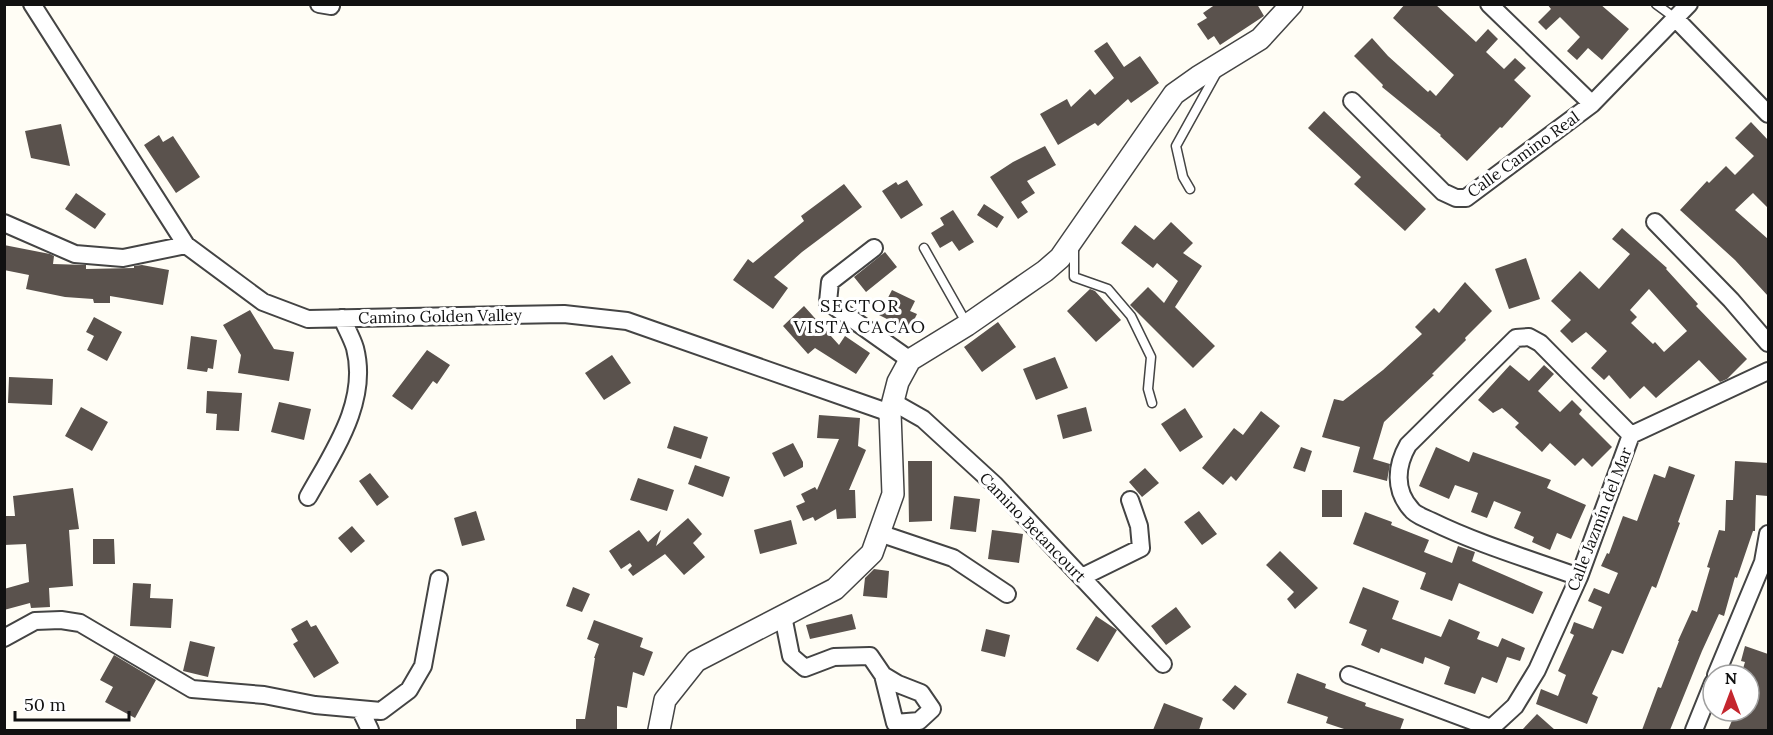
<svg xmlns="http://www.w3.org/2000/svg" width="1773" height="735" font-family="Lora,serif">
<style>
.building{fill:#5a524d;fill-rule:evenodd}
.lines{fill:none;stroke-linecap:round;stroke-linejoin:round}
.service-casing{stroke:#444;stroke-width:11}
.minor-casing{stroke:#444;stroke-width:20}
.tertiary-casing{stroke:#444;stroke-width:24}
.service{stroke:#fff;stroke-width:8}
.minor{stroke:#fff;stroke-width:16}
.tertiary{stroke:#fff;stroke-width:21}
.labels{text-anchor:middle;stroke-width:6;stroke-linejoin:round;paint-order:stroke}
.street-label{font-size:16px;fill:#111;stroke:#fff}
.neighbourhood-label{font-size:18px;letter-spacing:1.5px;fill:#111;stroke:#fff}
</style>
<rect width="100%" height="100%" fill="#fffdf5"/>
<path class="building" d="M1216,4H1257L1264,16L1220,45L1214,36L1208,40L1197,24L1207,18L1203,13Z
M1405,4H1435L1476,42L1488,29L1498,39L1486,52L1504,69L1515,58L1526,68L1514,80L1531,96L1502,128L1500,127L1467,161L1440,136L1441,135L1382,87L1383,85L1354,56L1372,38L1388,56L1428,92L1430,90L1436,96L1454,75L1393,18Z
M1547,4H1600L1629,29L1602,60L1588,48L1577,60L1567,51L1580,37L1560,17L1546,30L1538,22L1551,9Z
M1107,42L1124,67L1140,56L1159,83L1131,103L1128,99L1098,126L1095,123L1058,145L1040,114L1067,99L1071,107L1090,89L1095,95L1114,78L1094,51Z
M1324,111L1426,209L1405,231L1354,184L1361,177L1308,128Z
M1751,122L1768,140V208L1753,193L1735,210L1768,239V296L1735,260L1680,210L1707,181L1709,183L1726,166L1735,175L1754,156L1735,138Z
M61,124L70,166L31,158L25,131Z
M159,135L163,142L173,136L200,177L176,193L144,145Z
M1045,146L1056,165L1027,181L1035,193L1021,202L1028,212L1018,219L990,177L1013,162Z
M907,180L923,205L901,219L882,191L896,182L898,185Z
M844,184L862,207L802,252L774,277L788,288L773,309L733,280L748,259L753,263L804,221L801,216Z
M76,193L106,214L95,229L65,209Z
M984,204L1004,217L997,228L977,215Z
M953,210L974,242L959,251L952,241L940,248L931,233L944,225L940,218Z
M1171,222L1193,243L1183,253L1202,266L1175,307L1215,346L1193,368L1130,305L1148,287L1164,303L1178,281L1157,263L1153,268L1121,243L1135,225L1154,240Z
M1622,228L1667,268L1666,269L1698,304L1696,306L1747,359L1727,379L1720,382L1699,360L1656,398L1644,386L1630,399L1609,375L1604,380L1591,368L1607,351L1586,332L1572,343L1560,331L1571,320L1551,301L1580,271L1599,289L1630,254L1612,239ZM1649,289L1687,331L1664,352L1655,342L1653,344L1631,323L1637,317L1630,310Z
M4,245L50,254L54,256L53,264L86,265V269L134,268V266L142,265L169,270L163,305L110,296V303H94L93,299L65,297L26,289L29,275L4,270Z
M885,252L897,267L866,292L854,277Z
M1526,258L1540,299L1509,309L1495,269Z
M1465,282L1492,311L1465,338L1466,340L1432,374L1434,375L1384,422L1373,459L1390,464L1387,481L1353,472L1360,447L1322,437L1334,399L1343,401L1383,370L1422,334L1415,327L1434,308L1439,313Z
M1090,289L1095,291L1121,320L1096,342L1067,311Z
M892,290L915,301L910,311L917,314L909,330L879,315Z
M804,306L839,345L845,336L870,353L856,374L815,348L808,354L783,326Z
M250,310L274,349L294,352L289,381L238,373L241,355L223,325Z
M94,317L122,332L107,361L87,350L94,336L86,332Z
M998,322L1016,347L982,372L964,347Z
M191,336L217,340L213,369L208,368L207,372L187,369Z
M427,350L450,365L437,384L433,381L412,410L392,396Z
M612,355L631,383L604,400L585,373Z
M1055,357L1068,388L1036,400L1023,369Z
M1510,365L1529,381L1544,365L1554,374L1538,391L1560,412L1572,400L1582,410L1579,414L1612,447L1592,467L1583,458L1575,466L1550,443L1542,452L1515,427L1519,423L1502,408L1493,413L1478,400Z
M9,377L53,379L52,405L8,403Z
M207,391L242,393L239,431L216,430L217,414L206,413Z
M279,402L311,409L304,440L271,432Z
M81,407L108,422L92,451L65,436Z
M1086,407L1092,431L1063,439L1057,415Z
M1185,408L1203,437L1180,452L1161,424Z
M1261,411L1280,426L1236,481L1231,476L1223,485L1202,468L1234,428L1243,435Z
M819,415L860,418L858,446L866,450L849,490H855L856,518L837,519L836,509L815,521L813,517L803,521L796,506L805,502L801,494L815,487L817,490L839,439L817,438Z
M674,426L708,437L701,459L667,448Z
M793,443L803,462V467L784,477L772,453Z
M1301,447L1312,451L1305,472L1293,468Z
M1436,447L1469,462L1473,452L1551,480L1547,488L1586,505L1571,539L1557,533L1550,550L1532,542L1534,537L1514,528L1521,512L1494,501L1487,518L1471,512L1478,493L1455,485L1449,499L1419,486Z
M908,461H932V521L909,522Z
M1735,461L1768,463V496L1756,495L1755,531H1753L1737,578L1735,577L1724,616L1719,614L1702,651L1670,730H1642L1658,687L1661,688L1679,641H1678L1692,610L1697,612L1710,568L1707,567L1719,530L1725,531L1726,500H1733Z
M695,465L730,477L723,497L688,484Z
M1669,466L1695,475L1678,522L1680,523L1656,588L1652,586L1623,654L1612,650L1592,694L1598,697L1587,724L1536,704L1541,689L1558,696L1566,675L1558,671L1574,635L1570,633L1574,622L1593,629L1602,607L1588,601L1594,588L1609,594L1618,573L1601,566L1607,553L1609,554L1623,516L1637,521L1654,474L1665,478Z
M1145,468L1159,483L1142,497L1129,482Z
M370,473L389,497L377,506L359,481Z
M638,478L674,490L667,511L630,500Z
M73,488L79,529L69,530L73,586L49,588L50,607L31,608L30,603L4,610V589L29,582L26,544L4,545V516H15L13,496Z
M1322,490H1342V517H1322Z
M954,496L980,499L976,532L950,529Z
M476,511L485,540L462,546L454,518Z
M1199,511L1217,534L1202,545L1184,522Z
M1365,512L1392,522L1391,525L1429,540L1424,552L1452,563L1458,546L1475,552L1472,561L1543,592L1533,614L1459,583L1452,601L1420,589L1426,573L1353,544Z
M688,518L702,534L693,543L705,557L684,575L665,554L633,576L628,570L632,566L630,563L621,569L609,551L639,530L648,542L661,530L656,546Z
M791,520L797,544L760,554L754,530Z
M352,526L365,541L351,553L338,538Z
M992,530L1023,534L1019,563L988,559Z
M93,539H114L115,564H93Z
M1280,551L1318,588L1295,609L1287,599L1294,592L1266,565Z
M874,569L889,571L887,598L863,596L865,578Z
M133,583L151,584L150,598L173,599L171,628L130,626Z
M573,587L590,594L582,612L566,606Z
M1363,587L1399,601L1392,619L1441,637L1449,619L1480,632L1477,639L1498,647L1502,638L1525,648L1520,661L1507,657L1497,683L1482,677L1475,694L1444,684L1450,667L1425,657L1423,664L1381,648L1379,653L1361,645L1367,630L1349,623Z
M1176,607L1191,627L1166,645L1151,626Z
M852,614L856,629L810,639L806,625Z
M1096,616L1117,630L1098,662L1076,649Z
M307,620L311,627L316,625L339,663L314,678L293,644L298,641L291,629Z
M594,620L643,638L640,647L653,652L644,676L633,672L627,708L617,706V730H576V719H585L595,658H594L599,644L587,639Z
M986,629L1010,635L1005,657L981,651Z
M190,641L215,647L208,677L183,671Z
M1745,646L1768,654V730H1728L1736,711H1749V675H1741L1745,662L1741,661Z
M114,655L156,680L135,718L105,702L113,687L100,680Z
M1297,673L1326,684L1325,688L1366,703L1365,706L1404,719L1400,730H1347L1326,723L1328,717L1287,703Z
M1235,685L1247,694L1234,710L1222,700Z
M1164,703L1203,718L1199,730H1153Z
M1537,714L1555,730H1522Z"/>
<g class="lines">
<g class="service-casing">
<path id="service" d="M1656,4L1675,18
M1190,189L1183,177L1176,146L1217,72
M1074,246V277L1108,289L1131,316L1151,357L1148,389L1152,403
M924,248L967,324"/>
</g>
<g class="minor-casing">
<path id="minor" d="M32,4L186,245
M319,4L331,6
M1489,4L1592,104
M1675,18L1768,114
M1352,101L1443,192L1456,198H1466L1592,104L1689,4
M1655,222L1731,300L1768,343
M4,223L75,254L123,258L186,245L263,302L308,319L564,314L627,321L890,413
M874,248L830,282L828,302L910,360
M893,402L923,419L995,485L1163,664
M308,497C333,452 369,402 355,348C352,338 346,328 342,318
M879,533L953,558L1007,594
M1082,577L1141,548L1139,526L1130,500
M1579,577C1529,559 1478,544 1431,521C1425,518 1415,515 1411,509C1394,490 1396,466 1408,445L1516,338L1529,337L1540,343L1631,435
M783,616L791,656L805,668L834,657L870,656L883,675L895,723L919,721L932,709L921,693L898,684L883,675
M4,638L35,621L61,620L80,623L192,689L264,695L315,705L381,711L409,690L423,666L439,579
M1349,675L1491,728
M1716,675L1763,562L1768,534
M361,711L370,730
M1489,730L1515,706L1537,670L1579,577L1631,435L1768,371
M1694,730L1713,683"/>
</g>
<g class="tertiary-casing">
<path id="tertiary" d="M659,730L665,700L696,661L835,589L872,553L893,494L890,413L898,382L910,360L967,325L1045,271L1060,258L1174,94L1198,77L1260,39L1292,4"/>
</g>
<use href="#service" class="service"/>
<use href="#minor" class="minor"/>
<use href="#tertiary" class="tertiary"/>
</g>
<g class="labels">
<g class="street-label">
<text transform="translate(1523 154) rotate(-36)" y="6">Calle Camino Real</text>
<text transform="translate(440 316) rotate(-1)" y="6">Camino Golden Valley</text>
<text transform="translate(1599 519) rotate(-69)" y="6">Calle Jazmín del Mar</text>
<text transform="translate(1033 527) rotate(46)" y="6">Camino Betancourt</text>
</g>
<g class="neighbourhood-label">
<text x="860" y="312">SECTOR<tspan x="860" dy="21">VISTA CACAO</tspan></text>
</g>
</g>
<rect width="1773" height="735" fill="none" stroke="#111111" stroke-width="12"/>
<g transform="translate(1731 693)"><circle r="28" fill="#ffffff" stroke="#a0a0a0" stroke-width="1.5"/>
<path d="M0-4.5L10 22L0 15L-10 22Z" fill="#c4262e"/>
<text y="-9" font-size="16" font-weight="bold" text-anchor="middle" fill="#111111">N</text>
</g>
<path d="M15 711v9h114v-9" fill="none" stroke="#111111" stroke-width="3"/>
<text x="24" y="711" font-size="18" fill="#111111" stroke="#ffffff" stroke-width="4.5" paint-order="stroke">50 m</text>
</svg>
